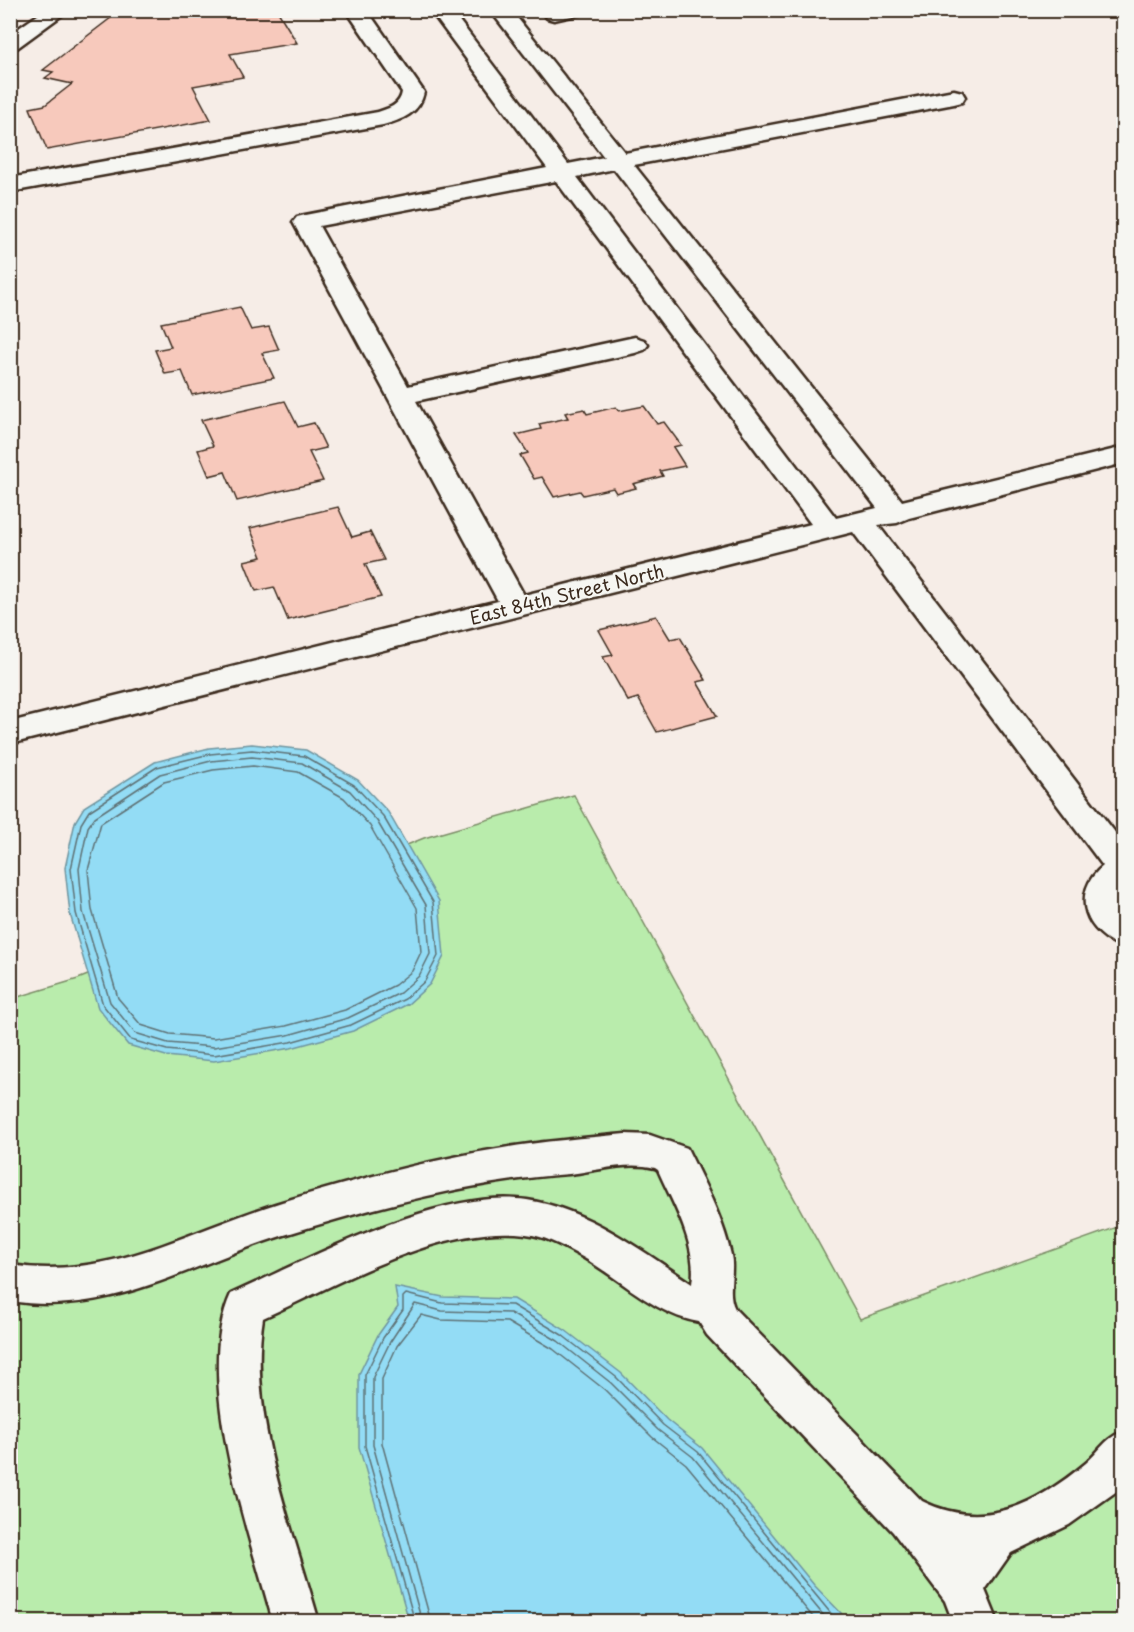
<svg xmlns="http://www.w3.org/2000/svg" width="1134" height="1632" font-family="'Playpen Sans',sans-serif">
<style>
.green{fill:#b9ecac;stroke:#7a8b65;stroke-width:1.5}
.water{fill:#93dcf5;stroke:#70959f;stroke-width:1.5}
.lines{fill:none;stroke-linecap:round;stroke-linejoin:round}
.shore{stroke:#5e7174;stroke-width:1.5}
.building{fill:#f7c9bc;stroke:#3b2a1e;stroke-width:1.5}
.minor-casing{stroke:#3b2a1e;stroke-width:5}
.minor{fill:#f6f6f2;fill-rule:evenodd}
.labels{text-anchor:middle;stroke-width:4.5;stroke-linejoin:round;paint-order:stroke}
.street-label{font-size:18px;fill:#3b2a1e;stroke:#f6f6f2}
</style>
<rect width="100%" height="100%" fill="#f6ede7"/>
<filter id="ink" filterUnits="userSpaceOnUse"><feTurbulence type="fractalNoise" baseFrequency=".0167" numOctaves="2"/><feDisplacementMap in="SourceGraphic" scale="12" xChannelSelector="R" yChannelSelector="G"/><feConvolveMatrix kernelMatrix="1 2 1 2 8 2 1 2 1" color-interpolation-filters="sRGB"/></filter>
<g filter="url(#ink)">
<path class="green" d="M574,795L860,1319L1123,1225V1621L11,1622V999L78,979L424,838Z"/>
<path class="water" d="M252,744L306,750L358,780L388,812L439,901L444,956L430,984L408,1004L353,1031L291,1048L214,1061L166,1056L128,1045L98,1008L70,914L65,868L75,822L84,807L155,762L209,748Z
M395,1287L443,1297L514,1299L565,1330L621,1373L667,1420L702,1448L814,1585L841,1613L844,1621H409L359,1447V1374L378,1335L398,1307Z"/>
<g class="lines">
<path class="shore" d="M252,750L304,756L354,785L383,816L433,902L438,956L425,981L405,999L351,1025L290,1042L214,1055L167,1050L131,1040L103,1005L76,913L71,869L81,824L89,811L157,767L210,754Z
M252,757L302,763L350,791L377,821L426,905L430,954L419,976L400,993L348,1018L288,1035L214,1047L168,1043L135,1033L110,1002L83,912L79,869L88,827L95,817L160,774L211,761Z
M253,766L298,772L344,798L370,826L417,908L421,952L412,971L395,985L345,1010L286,1026L214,1038L170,1034L141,1025L118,998L92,910L88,870L101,823L164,782L213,770Z
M415,1622L365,1446V1375L383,1338L403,1310V1297L406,1294L442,1303L512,1305L562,1335L616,1377L663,1425L698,1452L838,1622
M422,1622L373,1445V1377L390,1342L415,1304L442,1311L510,1313L558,1341L611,1383L658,1430L693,1457L829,1622
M431,1622L382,1443V1379L397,1346L421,1315L441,1320L507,1322L553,1349L605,1390L652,1437L686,1464L817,1622"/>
</g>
<path class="building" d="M133,10H277L297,43L230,54L243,77L193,86L211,120L47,150L30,108L45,105L72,84L45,78L53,72L43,70L116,14L126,16Z
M240,307L251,330L269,327L279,350L262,353L274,378L192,395L182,371L165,374L155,350L171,347L161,323Z
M285,401L298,427L314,423L326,448L309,452L323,481L237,501L225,472L209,476L198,450L213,446L201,420Z
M644,406L657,424L664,422L681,445L673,447L685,466L660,471L663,476L633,484L636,488L616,493L613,488L583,495L580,491L554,497L542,477L534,479L520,455L528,453L516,435L541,429L539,424L568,418L565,413L584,409L587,414L616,407L619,411Z
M338,507L352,537L370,532L384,560L365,564L381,597L288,620L274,587L256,591L244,561L262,557L250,528Z
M656,616L670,639L680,637L706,680L697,682L717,716L657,732L638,698L628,701L603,657L613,655L599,630Z"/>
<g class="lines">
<g class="minor-casing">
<path id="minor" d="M45,10H69L17,48L10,50V34Z
M346,10H367L424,92C420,113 402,120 383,125L10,192V178L378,112C390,108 400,105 402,92Z
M430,10H451L568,164L604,157L490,10H511L625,153L954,90L962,92L965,97L962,102L954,104L634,165L902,501L1124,447V463L909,518L897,523L878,525L1124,844V888C1115,896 1115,906 1124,915V947C1086,935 1069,894 1103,866L853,532L10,744V722L498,601L293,222L297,217L305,215L547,168ZM614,169L877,508L836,518L577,177ZM556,181L811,524L524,595L416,401L635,353L644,350L648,345L644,340L635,337L408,386L319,226Z
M541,10H584L581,14L554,20L547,18Z
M625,1134L650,1135L687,1148C703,1181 723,1218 731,1255C735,1273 726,1293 735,1309L922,1501C984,1532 1037,1504 1086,1463C1100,1451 1105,1438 1124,1431V1486L1069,1525L1011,1553L985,1590L998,1622H953L945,1601L893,1532L707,1335L699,1322C654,1315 617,1275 577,1254C561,1245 544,1236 526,1234C442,1223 339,1284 263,1318C247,1416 293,1528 319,1622H273C250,1535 192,1378 231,1294C310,1259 440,1187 527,1200C588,1209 642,1251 692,1284C698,1245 673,1204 658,1170L655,1168C626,1161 597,1171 569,1174C471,1181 374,1207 281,1236C188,1265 111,1317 10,1301V1265C111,1281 189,1230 282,1202C354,1180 428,1160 503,1148C543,1141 585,1138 625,1134Z"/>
</g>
<use href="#minor" class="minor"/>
</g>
</g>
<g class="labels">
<g class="street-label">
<text transform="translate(567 595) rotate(-14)" y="6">East 84th Street North</text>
</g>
</g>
<rect width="1134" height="1632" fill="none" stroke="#f6f6f2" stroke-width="36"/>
<rect x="18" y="18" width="1098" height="1596" fill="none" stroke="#3b2a1e" stroke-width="2" filter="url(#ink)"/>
</svg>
